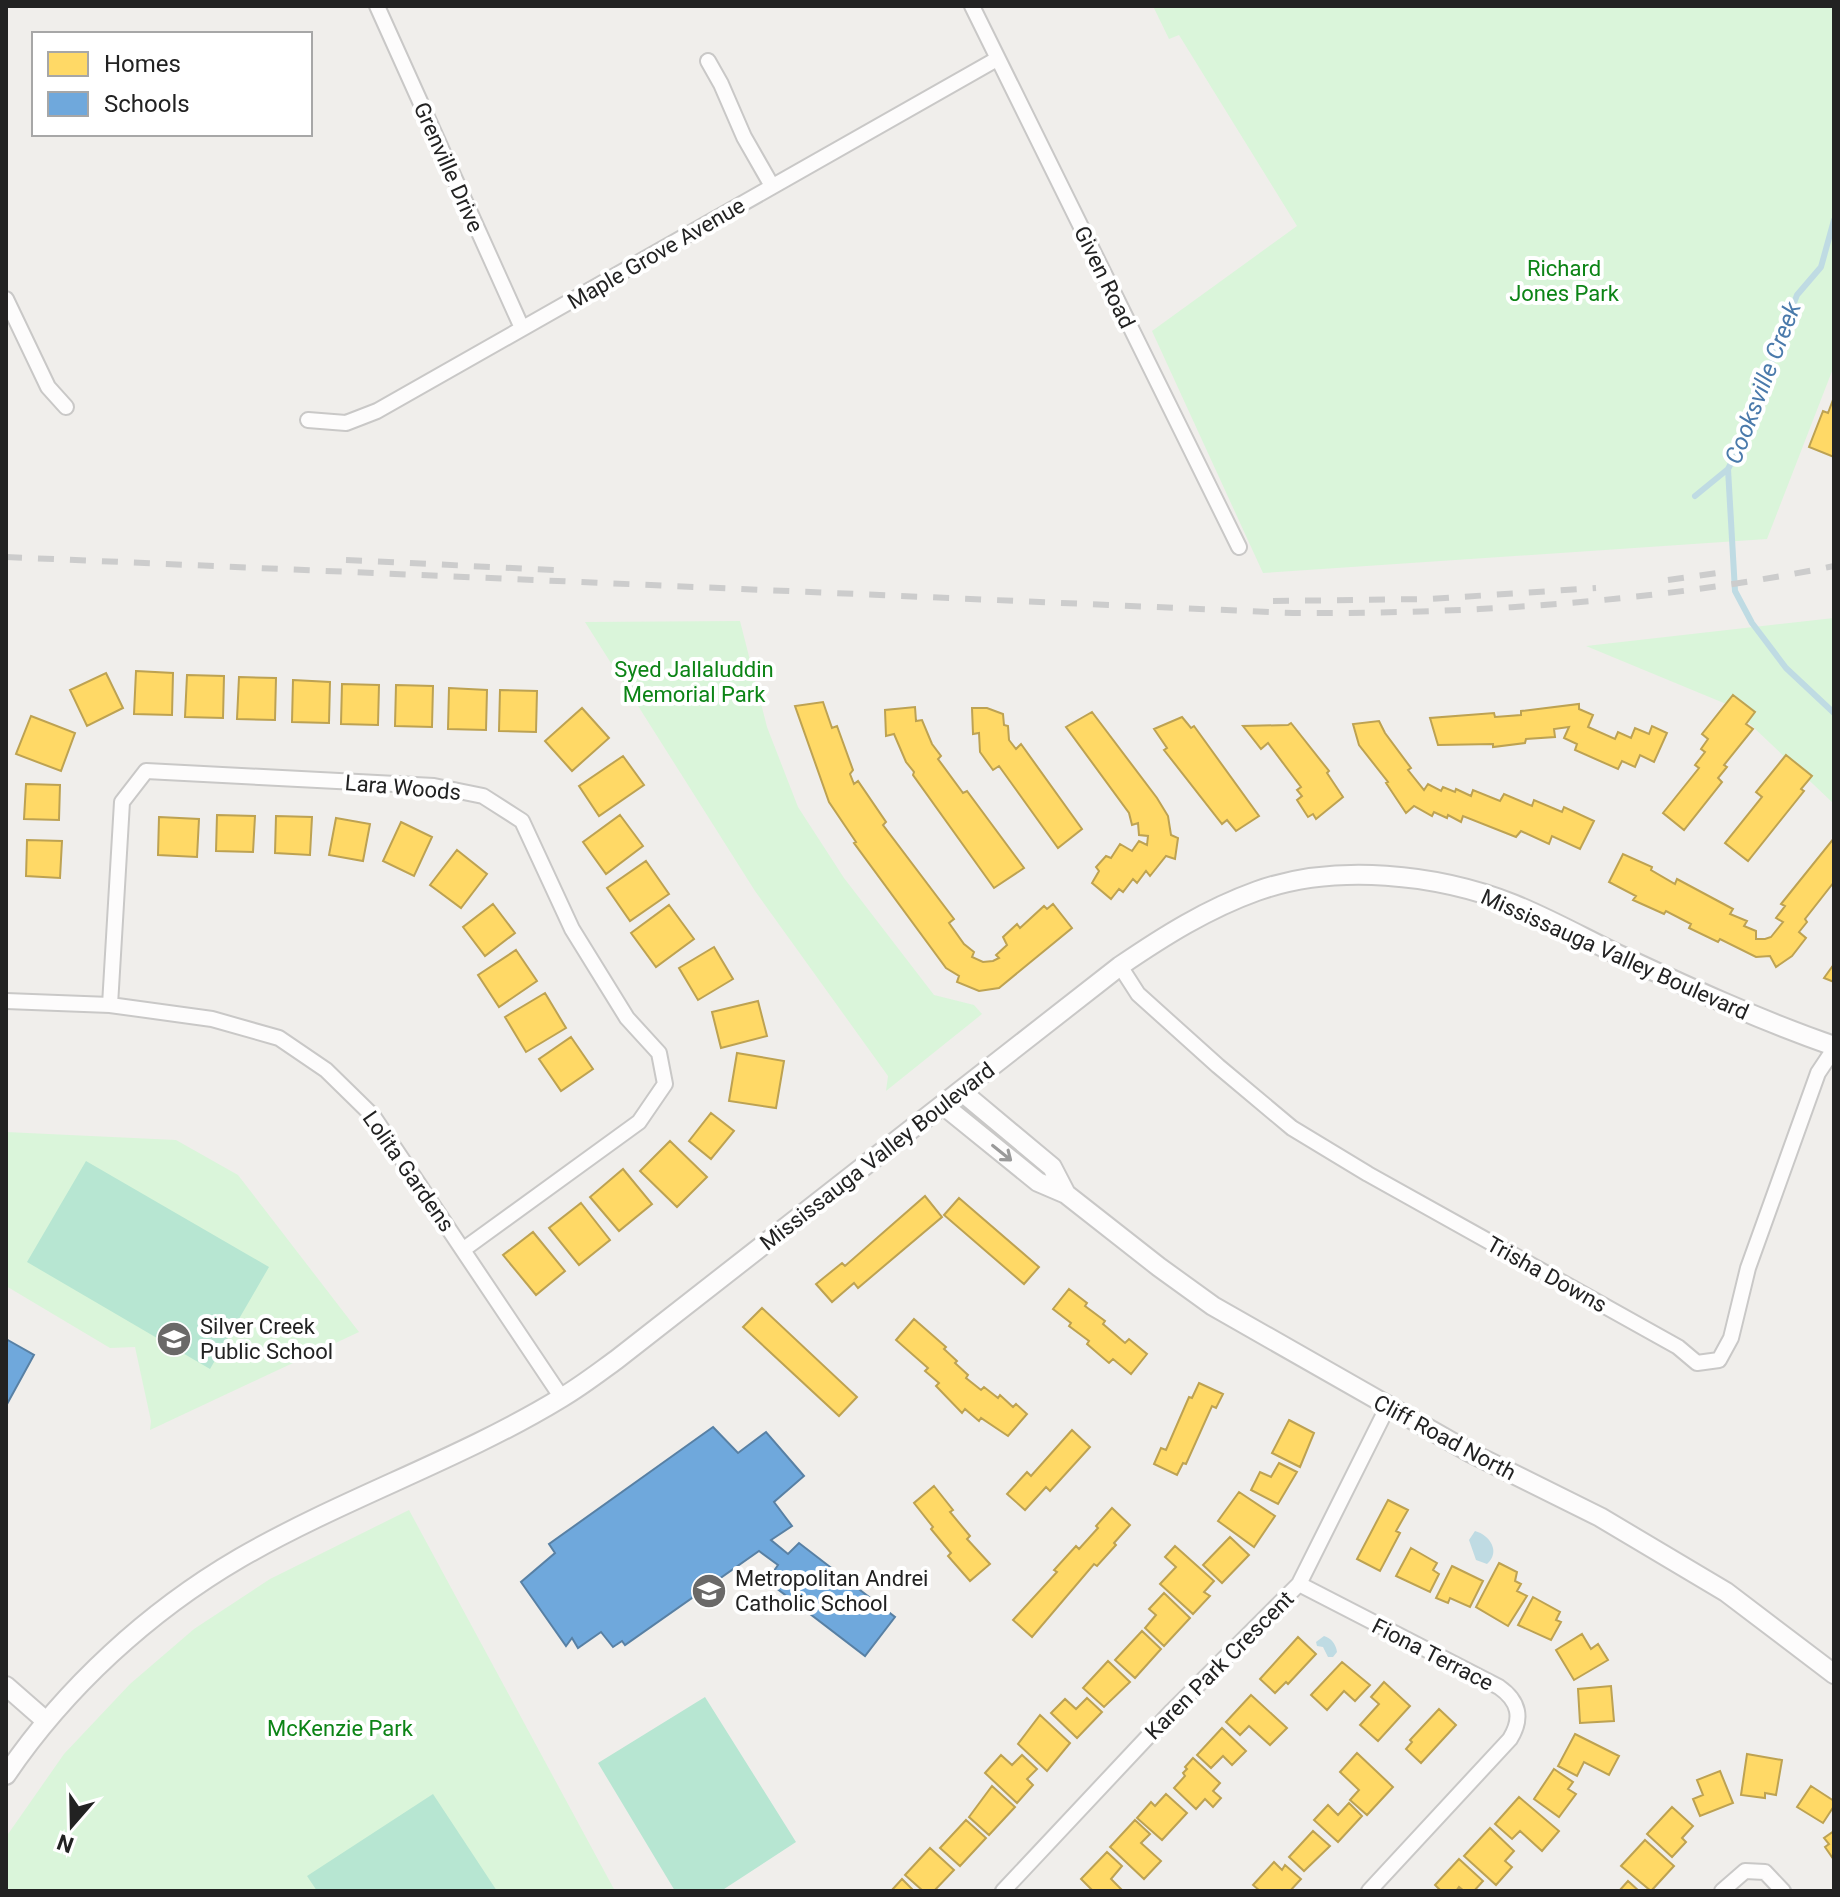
<svg xmlns="http://www.w3.org/2000/svg" width="1840" height="1897" font-family="Roboto,sans-serif">
<style>
.park{fill:#daf5da}
.pitch{fill:#b7e6d2}
.water{fill:#bfdbe3}
.homes{fill:#ffd966;stroke:#bda252;stroke-width:2}
.schools{fill:#6fa8dc;stroke:#5880a4;stroke-width:2}
.lines{fill:none;stroke-linecap:round;stroke-linejoin:round}
.stream{stroke:#bfdbe3;stroke-width:6}
.minor-casing{stroke:#c9c8c7;stroke-width:18}
.tertiary-casing{stroke:#c9c8c7;stroke-width:22}
.minor{stroke:#fdfcfc;stroke-width:14}
.tertiary{stroke:#fdfcfc;stroke-width:18}
.rail{stroke:#ccc;stroke-width:6;stroke-dasharray:16 16;stroke-linecap:butt}
.oneway{stroke:#9a9a9a}
.labels{text-anchor:middle;stroke-width:8;stroke-linejoin:round;paint-order:stroke}
.street-label{font-size:22px;fill:#222;stroke:#fff}
.park-label{font-size:22px;fill:#0c8416;stroke:#fff}
.poi-label{font-size:22px;fill:#222;stroke:#fff;text-anchor:start}
.water-label{font-size:24px;font-style:italic;fill:#4a7aab;stroke:#fff}
</style>
<rect width="100%" height="100%" fill="#f0eeeb"/>
<path class="park" d="M1153,6H1834V366L1767,539L1263,573L1152,331L1297,226L1179,35L1169,39Z
M1834,618V804L1731,706L1586,646Z
M740,621L767,727L798,807L844,878L934,995L974,1005L982,1014L886,1091L888,1076L755,891L585,622Z
M6,1132L176,1140L238,1175L359,1332L150,1430L151,1421L135,1347L110,1348L6,1286Z
M409,1510L615,1891H6V1837L64,1754L130,1684L194,1629L270,1579Z"/>
<path class="pitch" d="M86,1161L269,1267L210,1369L27,1262Z
M705,1697L796,1842L721,1891H675L598,1763Z
M433,1794L497,1891H317L307,1876Z"/>
<path class="water" d="M1475,1531C1490,1535 1501,1552 1487,1564L1476,1560L1469,1540Z
M1324,1636C1331,1638 1336,1644 1337,1652L1333,1657H1328L1323,1647L1317,1646L1316,1642Z"/>
<path class="homes" d="M1834,397V457L1809,447L1823,411L1828,413Z
M136,671L173,673L172,715L134,714Z
M106,673L123,708L87,726L70,690Z
M187,675L224,676L223,718L185,717Z
M239,677L276,678L275,720L237,719Z
M293,680L330,682L329,723L292,722Z
M342,684L379,685L378,725L341,724Z
M396,685L433,686L432,727L395,726Z
M449,688L487,690L486,730L448,729Z
M500,690L537,691L536,732L499,731Z
M1733,695L1755,712L1746,724L1753,729L1724,765L1727,767L1718,778L1722,782L1684,830L1663,813L1699,768L1695,765L1705,752L1701,749L1708,739L1702,734Z
M823,702L832,728L837,726L853,770L850,774L854,784L858,781L886,822L883,825L954,919L949,923L964,944L974,952L972,957L983,962L993,961L999,958L996,955L1007,945L1003,937L1017,924L1020,928L1044,906L1047,909L1053,904L1072,928L999,988L979,991L957,982L959,976L946,968L854,843L856,842L829,802L795,706Z
M1579,704V709L1593,715L1588,727L1615,739L1618,732L1631,738L1635,728L1649,734L1652,726L1667,733L1654,762L1640,755L1635,767L1622,761L1618,769L1575,750L1577,744L1564,738L1569,727L1554,729L1555,737L1526,739L1525,743L1493,747V744L1438,745L1430,718L1494,713L1495,717L1521,715V711Z
M915,707L916,721L922,720L932,744L941,756L938,759L963,793L967,791L1024,868L994,888L913,775L914,772L906,762L894,734L886,736L885,710Z
M582,708L609,738L572,771L545,741Z
M972,708H987L1003,714L1004,725L1008,726L1009,740L1016,749L1021,744L1082,829L1058,848L999,766L993,770L980,752L979,733L973,734Z
M1092,712L1157,798L1168,816L1171,835L1178,838L1175,859L1166,856L1150,876L1146,871L1137,883L1133,879L1123,892L1119,889L1111,899L1092,883L1099,871L1096,867L1106,856L1111,858L1120,844L1132,851L1139,841L1147,845L1148,836L1139,835L1138,823L1132,825L1129,813L1066,727Z
M31,716L75,733L61,771L16,754Z
M1182,717L1191,728L1194,726L1259,816L1236,831L1227,820L1222,824L1164,750L1167,748L1154,729Z
M1379,721L1385,733L1411,768L1408,770L1424,790L1428,784L1441,791L1443,787L1455,792L1456,789L1471,796L1473,790L1500,801L1504,794L1532,806L1534,800L1562,812L1564,807L1594,821L1580,849L1552,836L1549,844L1521,831L1516,837L1463,816L1461,822L1448,815L1447,818L1434,812L1432,816L1414,806L1406,813L1386,783L1388,782L1359,745L1353,724Z
M1291,723L1329,771L1327,773L1343,797L1316,819L1313,814L1308,817L1297,800L1302,796L1297,790L1301,787L1268,743L1261,749L1243,726L1288,725Z
M1786,755L1812,776L1801,789L1804,791L1748,861L1725,843L1762,797L1756,792Z
M623,756L644,785L599,816L579,786Z
M26,784L60,785L59,820L24,819Z
M217,815L255,816L253,852L216,851Z
M620,815L643,846L606,874L583,842Z
M276,816L312,817L310,855L275,853Z
M159,817L199,819L197,857L158,855Z
M336,818L370,824L363,861L329,855Z
M401,822L432,837L414,876L383,861Z
M1834,838V882L1805,919L1807,922L1799,932L1806,938L1792,956L1776,967L1770,956L1756,957L1720,939L1718,942L1689,928L1691,924L1666,911L1664,914L1633,900L1636,896L1609,882L1623,854L1652,867L1651,870L1675,884L1677,879L1733,909L1730,914L1747,921L1744,926L1756,931V939H1765L1771,937L1783,922L1776,918L1785,906L1781,904Z
M27,840L62,841L60,878L26,876Z
M457,850L487,874L461,908L430,885Z
M646,861L669,894L630,921L607,888Z
M493,904L515,933L485,956L463,927Z
M669,905L694,939L656,967L631,933Z
M714,947L733,979L698,1000L679,968Z
M516,950L537,981L499,1007L478,975Z
M1834,964V982L1824,978Z
M545,993L566,1028L526,1052L505,1017Z
M758,1001L767,1036L721,1048L712,1012Z
M571,1037L593,1069L561,1091L539,1059Z
M737,1053L784,1061L776,1108L729,1101Z
M711,1113L734,1131L711,1159L689,1141Z
M670,1141L707,1177L677,1207L640,1171Z
M623,1169L652,1204L619,1231L590,1197Z
M925,1196L942,1217L858,1288L854,1283L832,1302L816,1284L842,1263L845,1266Z
M959,1198L1039,1267L1024,1284L944,1215Z
M581,1203L610,1240L579,1265L549,1228Z
M533,1232L565,1271L536,1295L503,1255Z
M1069,1289L1087,1303L1085,1306L1105,1321L1103,1324L1125,1343L1129,1339L1147,1354L1131,1374L1113,1359L1109,1363L1087,1344L1089,1341L1069,1326L1071,1323L1053,1309Z
M762,1308L857,1397L839,1416L743,1327Z
M914,1319L946,1347L944,1349L957,1361L955,1363L968,1375L966,1378L981,1390L984,1387L998,1398L1000,1395L1013,1407L1016,1404L1027,1414L1008,1436L981,1418L979,1421L965,1409L962,1413L936,1386L939,1383L925,1371L928,1368L896,1340Z
M1199,1383L1223,1394L1216,1408L1212,1406L1186,1464L1183,1463L1177,1475L1154,1464L1161,1448L1166,1450L1189,1397L1192,1398Z
M1289,1420L1314,1433L1300,1467L1272,1453Z
M1072,1430L1090,1447L1050,1491L1046,1487L1025,1510L1007,1494L1027,1472L1031,1476Z
M1279,1463L1297,1472L1278,1504L1251,1490L1260,1472L1271,1477Z
M934,1486L953,1510L950,1512L970,1536L967,1539L990,1564L970,1581L948,1556L951,1553L931,1529L933,1527L914,1503Z
M1239,1492L1275,1516L1254,1547L1218,1521Z
M1388,1500L1408,1510L1396,1531L1400,1533L1380,1571L1357,1559Z
M1112,1508L1130,1525L1114,1543L1116,1545L1097,1566L1094,1564L1032,1637L1013,1620L1057,1572L1054,1570L1076,1546L1079,1549L1098,1528L1096,1526Z
M1230,1537L1249,1555L1222,1583L1203,1565Z
M1175,1546L1214,1581L1204,1592L1210,1596L1193,1614L1160,1584L1176,1567L1165,1557Z
M1411,1548L1437,1563L1433,1570L1439,1574L1430,1592L1396,1576Z
M1499,1563L1517,1572L1515,1581L1521,1584L1517,1591L1527,1596L1508,1626L1476,1607Z
M1452,1566L1483,1581L1470,1607L1450,1598L1448,1603L1436,1598Z
M1164,1593L1190,1618L1164,1646L1145,1628L1156,1615L1149,1609Z
M1533,1597L1560,1612L1556,1620L1561,1622L1551,1640L1518,1625Z
M1142,1631L1161,1649L1135,1678L1115,1660Z
M1582,1634L1591,1649L1598,1644L1608,1660L1574,1680L1556,1650Z
M1298,1637L1316,1654L1288,1684L1286,1682L1275,1693L1260,1679Z
M1108,1661L1130,1682L1104,1707L1083,1688Z
M1342,1662L1370,1685L1355,1701L1344,1691L1327,1710L1311,1695Z
M1384,1682L1410,1706L1378,1741L1360,1725L1379,1704L1371,1697Z
M1611,1686L1614,1721L1580,1723L1578,1689Z
M1251,1695L1287,1728L1270,1745L1249,1726L1240,1735L1226,1722Z
M1087,1698L1102,1712L1077,1738L1051,1713L1065,1699L1076,1709Z
M1439,1709L1456,1725L1421,1763L1406,1749L1412,1742L1410,1740Z
M1040,1715L1070,1743L1047,1771L1018,1744Z
M1222,1728L1246,1751L1232,1765L1223,1756L1211,1768L1197,1755Z
M1575,1734L1619,1756L1609,1775L1584,1762L1577,1776L1558,1766Z
M1357,1753L1393,1787L1367,1815L1350,1800L1359,1790L1340,1772Z
M1747,1754L1782,1760L1776,1795L1765,1793V1798L1741,1795Z
M1001,1755L1012,1765L1022,1755L1037,1769L1027,1779L1033,1785L1017,1803L985,1773Z
M1193,1758L1220,1783L1213,1791L1221,1798L1213,1807L1205,1799L1196,1809L1174,1788L1185,1776L1183,1773L1187,1769L1185,1767Z
M1554,1769L1573,1782L1568,1789L1576,1794L1559,1817L1534,1799Z
M1720,1771L1733,1803L1700,1816L1693,1799L1703,1795L1697,1780Z
M992,1786L1015,1807L989,1835L969,1817Z
M1811,1786L1834,1801V1806L1823,1823L1797,1807Z
M1166,1794L1187,1813L1162,1840L1137,1818L1151,1802L1155,1806Z
M1519,1797L1559,1831L1542,1851L1520,1831L1512,1839L1495,1824Z
M1349,1803L1362,1816L1338,1842L1314,1820L1328,1805L1338,1815Z
M1672,1807L1693,1826L1682,1838L1686,1842L1672,1857L1647,1834Z
M966,1820L986,1838L960,1866L940,1848Z
M1135,1820L1150,1834L1141,1843L1161,1861L1144,1879L1110,1847Z
M1490,1828L1514,1851L1505,1861L1512,1867L1496,1885L1464,1856Z
M1313,1831L1330,1846L1304,1871L1289,1857Z
M1834,1831V1860L1825,1847L1829,1844L1824,1838Z
M1645,1840L1674,1866L1651,1891L1621,1866Z
M930,1848L954,1870L934,1891H923L905,1875Z
M1107,1852L1122,1866L1111,1879L1123,1891H1093L1081,1879Z
M1459,1859L1483,1881L1474,1891H1464L1459,1887L1456,1891H1441L1435,1885Z
M1274,1862L1282,1870L1285,1865L1301,1879L1290,1891H1260L1253,1885Z
M902,1879L914,1891H891Z
M1628,1881L1639,1891H1619Z"/>
<path class="schools" d="M6,1339L34,1355L6,1406Z
M713,1427L738,1453L766,1432L804,1476L774,1502L792,1526L771,1540L788,1554L799,1543L895,1617L865,1656L767,1581L778,1565L759,1551L625,1645L622,1641L613,1647L601,1632L578,1648L572,1638L566,1646L521,1582L555,1553L549,1544Z"/>
<g class="lines">
<path class="stream" d="M1834,220L1821,267L1797,295L1739,448L1728,469L1735,591L1752,623L1786,668L1834,713
M1695,496L1728,469"/>
<g class="minor-casing">
<path id="minor" d="M377,6L522,328
M972,6L1239,547
M708,61L721,84L744,137L772,186
M6,299L48,387L66,407
M308,420L346,423L377,411L997,59
M1120,966L1138,994L1218,1066L1292,1128L1368,1174L1678,1347L1697,1363L1719,1360L1731,1338L1748,1268L1818,1073L1834,1049
M6,1001L110,1005L212,1019L279,1038L326,1070L373,1116L562,1398
M110,1005L122,802L146,771L434,786L483,796L522,821L572,929L627,1018L659,1053L665,1084L639,1122L464,1249
M1299,1584L1499,1687C1519,1701 1523,1718 1510,1739L1369,1891
M1003,1891L1172,1711L1299,1584L1388,1406
M1722,1891L1745,1871L1765,1872L1783,1891"/>
</g>
<g class="tertiary-casing">
<path id="tertiary" d="M961,1091L1052,1167L1066,1194
M943,1105L1038,1182L1066,1194L1159,1267L1213,1306L1471,1453L1600,1517L1726,1592L1834,1674
M6,1686L46,1721
M6,1775C65,1688 149,1611 240,1558C344,1498 459,1460 561,1398C580,1387 598,1373 616,1360L1120,966C1164,936 1207,909 1257,891C1336,863 1437,874 1513,904C1548,918 1582,937 1617,954C1688,987 1759,1020 1834,1046"/>
</g>
<use href="#minor" class="minor"/>
<use href="#tertiary" class="tertiary"/>
<path class="rail" d="M6,557L1293,613C1474,614 1657,602 1834,566
M346,560L554,570
M1668,580L1731,571
M1273,601L1430,599L1596,588"/>
</g>
<defs><path id="oneway-shaft" d="M-6 0H5M1.5-3L5.5 0L1.5 3" fill="none" stroke-width="1.6" stroke-linecap="round" stroke-linejoin="round" transform="scale(2)"/></defs>
<use class="oneway" href="#oneway-shaft" transform="translate(1002 1153) rotate(39)"/>
<defs>
<g id="school-disc" transform="scale(1.8)"><circle r="9.5" fill="#6a6968" stroke="#fff"/><path d="M0-5L7-2L0 1L-7-2ZM-4 1L0 2.5L4 1V4Q0 6-4 4Z" fill="#fff"/></g>
</defs>
<g fill-rule="evenodd">
<use href="#school-disc" x="174" y="1339"/>
<use href="#school-disc" x="709" y="1591"/>
</g>
<g class="labels">
<g class="street-label">
<text transform="translate(449 167) rotate(66)" y="8">Grenville Drive</text>
<text transform="translate(656 253) rotate(-30)" y="8">Maple Grove Avenue</text>
<text transform="translate(1105 277) rotate(64)" y="8">Given Road</text>
<text transform="translate(403 787) rotate(5)" y="8">Lara Woods</text>
<text transform="translate(1615 954) rotate(24)" y="8">Mississauga Valley Boulevard</text>
<text transform="translate(877 1156) rotate(-38)" y="8">Mississauga Valley Boulevard</text>
<text transform="translate(409 1171) rotate(55)" y="8">Lolita Gardens</text>
<text transform="translate(1547 1274) rotate(29)" y="8">Trisha Downs</text>
<text transform="translate(1445 1437) rotate(28)" y="8">Cliff Road North</text>
<text transform="translate(1433 1654) rotate(27)" y="8">Fiona Terrace</text>
<text transform="translate(1219 1665) rotate(-45)" y="8">Karen Park Crescent</text>
</g>
<g class="park-label">
<text x="1564" y="276">Richard<tspan x="1564" dy="25">Jones Park</tspan></text>
<text x="694" y="677">Syed Jallaluddin<tspan x="694" dy="25">Memorial Park</tspan></text>
<text x="340" y="1736">McKenzie Park</text>
</g>
<g class="poi-label">
<text x="200" y="1334">Silver Creek<tspan x="200" dy="25">Public School</tspan></text>
<text x="735" y="1586">Metropolitan Andrei<tspan x="735" dy="25">Catholic School</tspan></text>
</g>
<g class="water-label">
<text transform="translate(1763 383) rotate(-69)" y="8">Cooksville Creek</text>
</g>
</g>
<rect width="1840" height="1897" fill="none" stroke="#222222" stroke-width="16"/>
<rect x="32" y="32" width="280" height="104" fill="#ffffff" stroke="#a7a7a7" stroke-width="2"/>
<rect x="48" y="52" width="40" height="24" fill="#ffd966" stroke="#a7a7a7" stroke-width="2"/>
<text x="104" y="72" font-size="24" fill="#222222">Homes</text>
<rect x="48" y="92" width="40" height="24" fill="#6fa8dc" stroke="#a7a7a7" stroke-width="2"/>
<text x="104" y="112" font-size="24" fill="#222222">Schools</text>
<g transform="translate(72 1825) rotate(200)" stroke="#ffffff" stroke-width="6" paint-order="stroke">
<path d="M0-6L14 30L0 20L-14 30Z" fill="#222222"/>
<text y="-12" font-size="22" font-weight="bold" text-anchor="middle" fill="#222222">N</text>
</g>
</svg>
